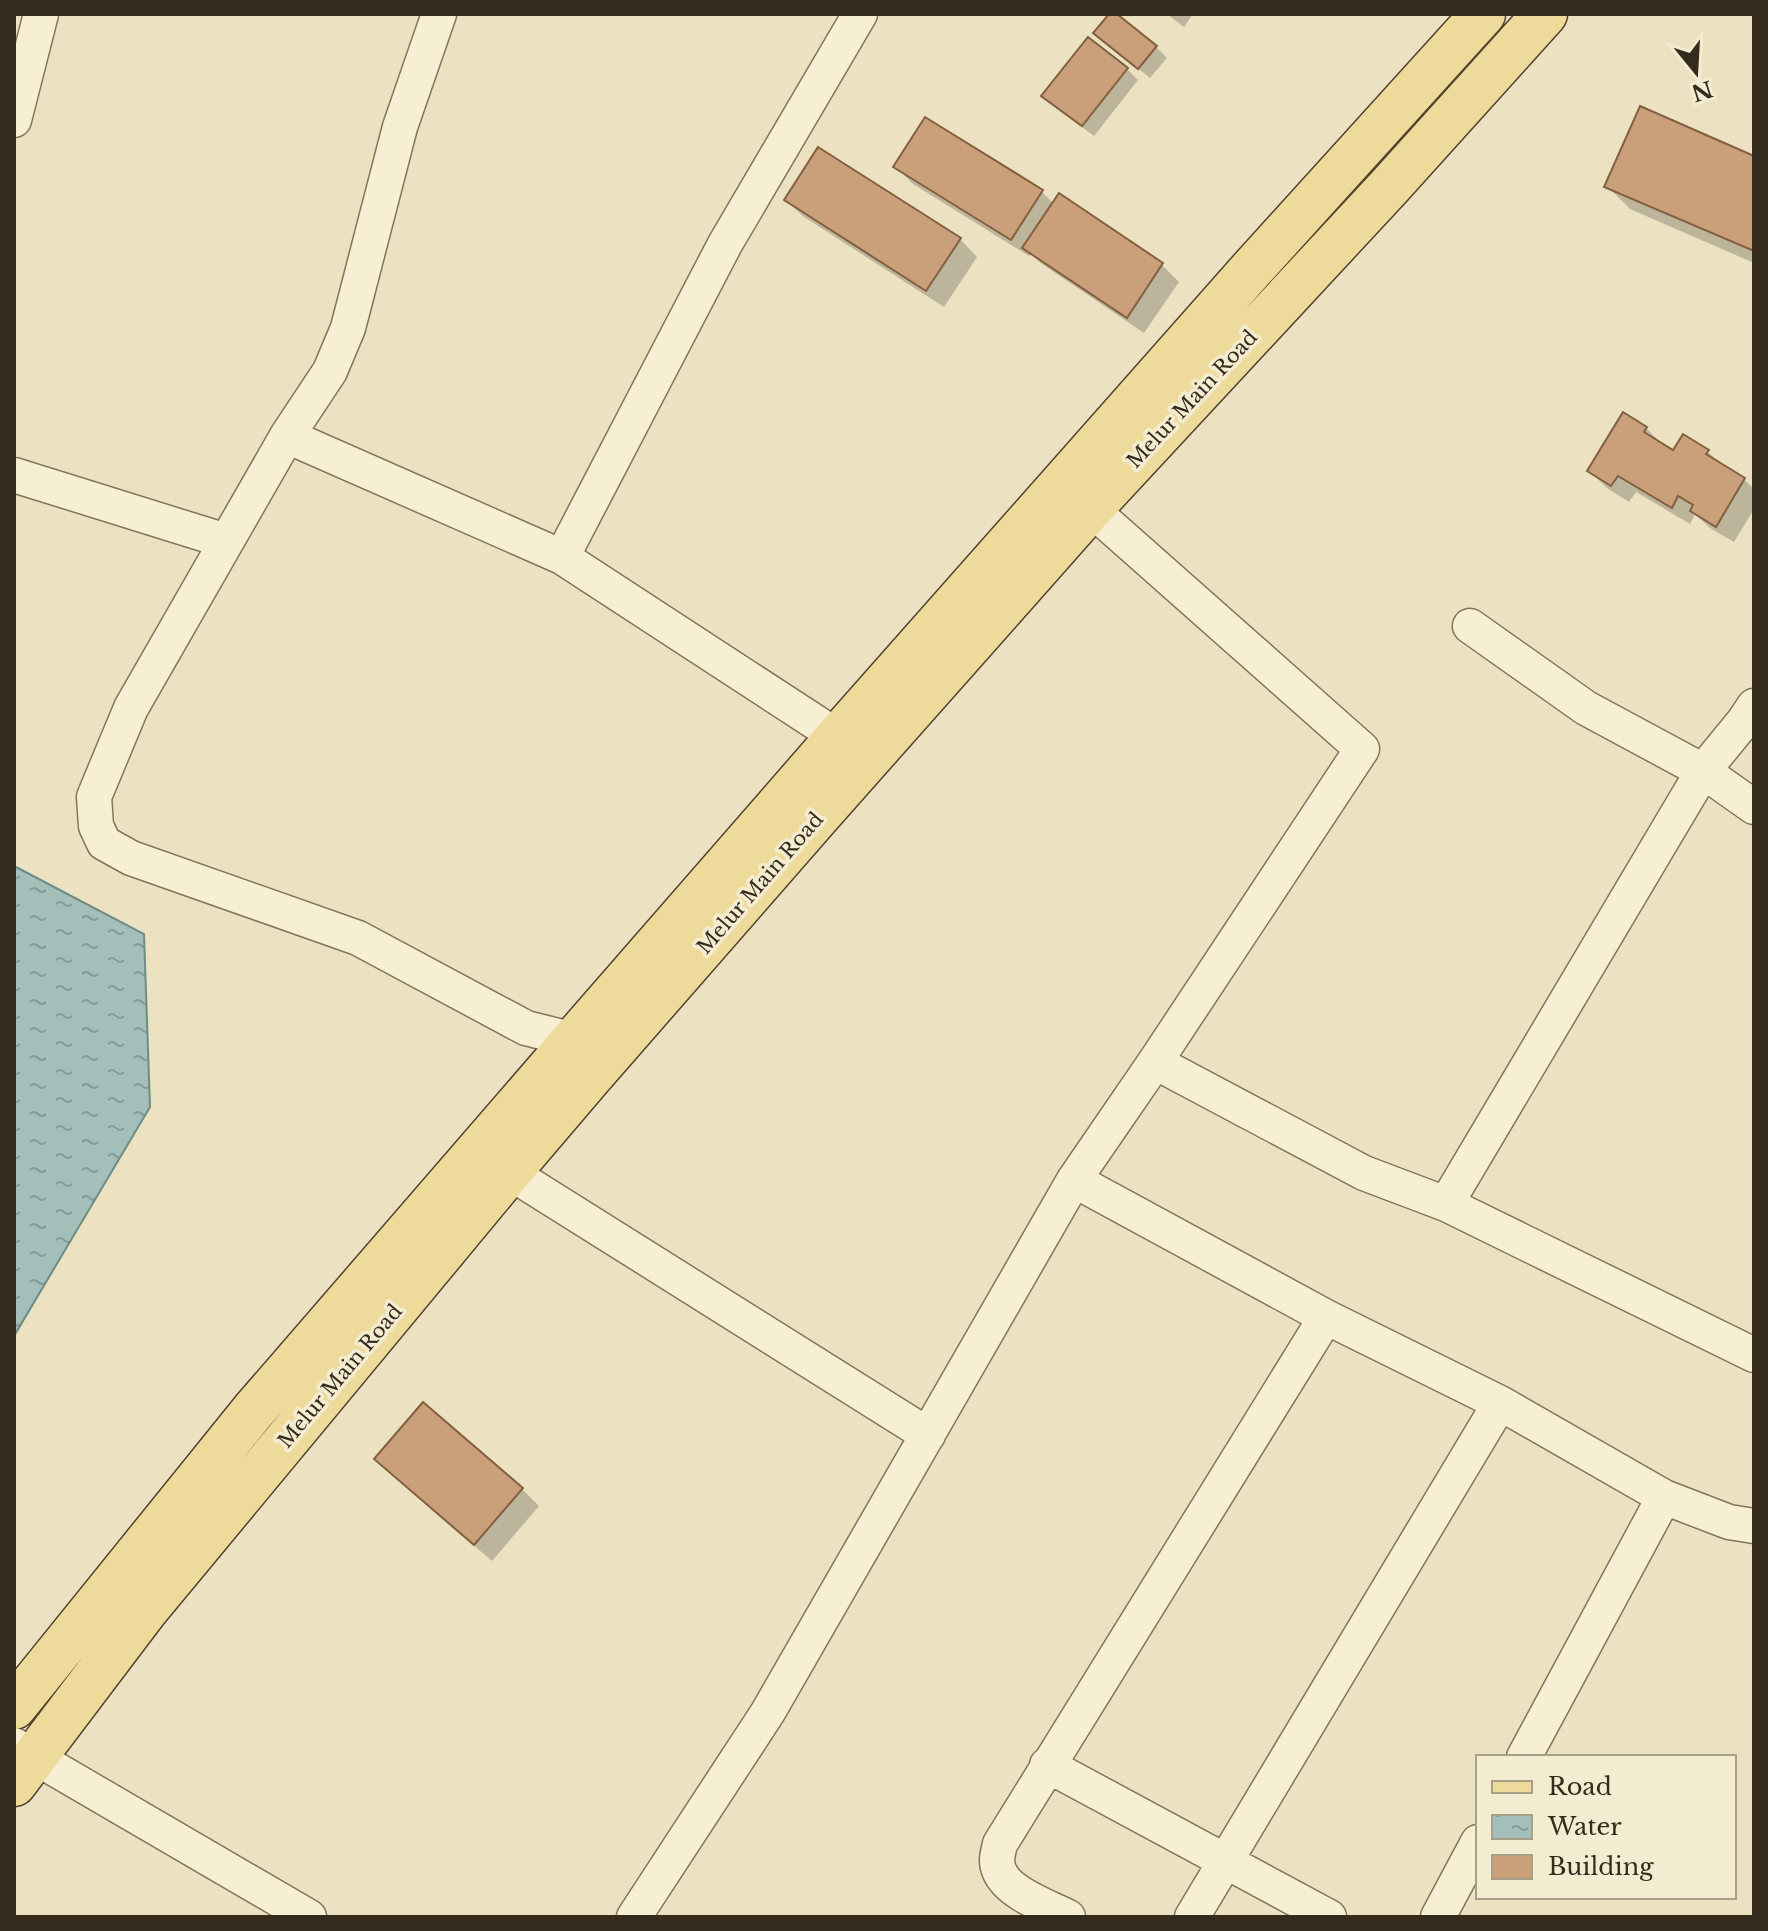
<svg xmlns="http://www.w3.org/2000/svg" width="1768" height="1931" font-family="'Libre Baskerville',serif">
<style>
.water{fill:url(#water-ripples);stroke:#6c8c86;stroke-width:2}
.shadow{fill:#0003}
.building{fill:#c9a079;stroke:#836041;stroke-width:2}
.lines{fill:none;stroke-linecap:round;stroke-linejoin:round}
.street-casing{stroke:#85745a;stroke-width:37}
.primary-casing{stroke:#52422e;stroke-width:47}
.street{stroke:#f7efd4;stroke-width:34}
.primary{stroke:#eeda9a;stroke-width:44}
.labels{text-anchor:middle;stroke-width:7;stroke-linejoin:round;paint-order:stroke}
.street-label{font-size:20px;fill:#352b1d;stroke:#f4ecd1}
</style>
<defs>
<pattern id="water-ripples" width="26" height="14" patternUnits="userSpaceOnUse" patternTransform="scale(2)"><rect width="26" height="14" fill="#a4bfb9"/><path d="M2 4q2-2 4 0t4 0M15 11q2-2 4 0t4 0" fill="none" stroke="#869b96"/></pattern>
</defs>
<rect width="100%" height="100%" fill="#ece2c2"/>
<path class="water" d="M14,866L144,934L150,1107L14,1336Z"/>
<path class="shadow" d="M1112,14H1114L1156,47L1167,58L1150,78L1107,44Z
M1167,14H1193L1184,27Z
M1127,69L1138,80L1094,136L1055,107L1044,96Z
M1754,158V263L1630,209L1607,186Z
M896,167L1042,192L1054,204L1162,265L1179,282L1144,333L1042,264L1031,254L1029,256L913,184Z
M786,200L960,239L977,257L944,307L804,217Z
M1646,428L1663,445L1674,452H1708L1723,466L1744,479L1754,489V509L1734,542L1710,528L1695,514L1690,524L1636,492L1629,502L1607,488L1589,471Z
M424,1405L522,1489L539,1506L492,1561L393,1476L376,1459Z"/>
<path class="building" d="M1109,14H1117L1157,46L1138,69L1093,33Z
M1088,37L1128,68L1082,126L1041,96Z
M1640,106L1754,156V251L1604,187Z
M925,117L1043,190L1011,240L893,167Z
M818,147L961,238L926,291L784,200Z
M1059,193L1163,263L1127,318L1022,248Z
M1623,412L1647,427L1644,432L1673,450L1683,434L1709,450L1706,454L1745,478L1716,527L1690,511L1693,505L1678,496L1672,508L1618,476L1611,486L1587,471Z
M423,1402L523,1488L474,1545L374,1459Z"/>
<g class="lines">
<g class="street-casing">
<path id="street" d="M14,120L41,14
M287,436L330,371L348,328L400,127L439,14
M14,475L226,541
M1074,494L1362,749L1155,1062L1074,1180L1326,1317L1500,1403L1664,1497L1729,1522L1754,1526
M562,557L838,737
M1470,626L1586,708L1703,771L1754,807
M574,1040L526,1028L358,938L131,858L104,843L96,826L94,797L131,708L287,436L562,557L725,244L860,14
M1155,1062L1364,1173L1446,1204L1754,1355
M509,1172L928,1435
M1446,1204L1703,771L1744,721L1754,706
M14,1745L309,1917
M1524,1757L1664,1497
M1047,1765L1329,1917
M634,1917L768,1712L1074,1180
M1068,1917C1048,1907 1007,1893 999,1870C995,1861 998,1853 1000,1844L1326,1317
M1192,1917L1500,1403
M1438,1917L1478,1842"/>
</g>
<g class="primary-casing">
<path id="primary" d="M14,1707L253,1411L574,1040L838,737L1250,271L1483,14
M14,1784L145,1611L509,1172L590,1077L817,817L1090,509L1389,187L1545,14"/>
</g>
<use href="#street" class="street"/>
<use href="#primary" class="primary"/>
</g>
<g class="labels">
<g class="street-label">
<text transform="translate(1192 399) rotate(-47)" y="7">Melur Main Road</text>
<text transform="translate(760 883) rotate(-49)" y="7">Melur Main Road</text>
<text transform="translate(340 1376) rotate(-50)" y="7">Melur Main Road</text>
</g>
</g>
<rect width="1768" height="1931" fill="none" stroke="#352b1d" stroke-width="32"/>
<rect x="1476" y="1755" width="260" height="144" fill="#f4ecd1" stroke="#a89f89" stroke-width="2"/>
<rect x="1492" y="1781" width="40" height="12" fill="#eeda9a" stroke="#a89f89" stroke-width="2"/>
<text x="1548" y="1795" font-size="24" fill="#352b1d">Road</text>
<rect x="1492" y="1815" width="40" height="24" fill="url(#water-ripples)" stroke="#a89f89" stroke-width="2"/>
<text x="1548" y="1835" font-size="24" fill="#352b1d">Water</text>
<rect x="1492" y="1855" width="40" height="24" fill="#c9a079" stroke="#a89f89" stroke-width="2"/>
<text x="1548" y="1875" font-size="24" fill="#352b1d">Building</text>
<g transform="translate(1696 72) rotate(162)" stroke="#f4ecd1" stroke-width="6" paint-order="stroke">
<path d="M0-6L14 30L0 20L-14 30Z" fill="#352b1d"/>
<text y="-12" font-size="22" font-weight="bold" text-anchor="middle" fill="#352b1d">N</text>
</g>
</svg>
